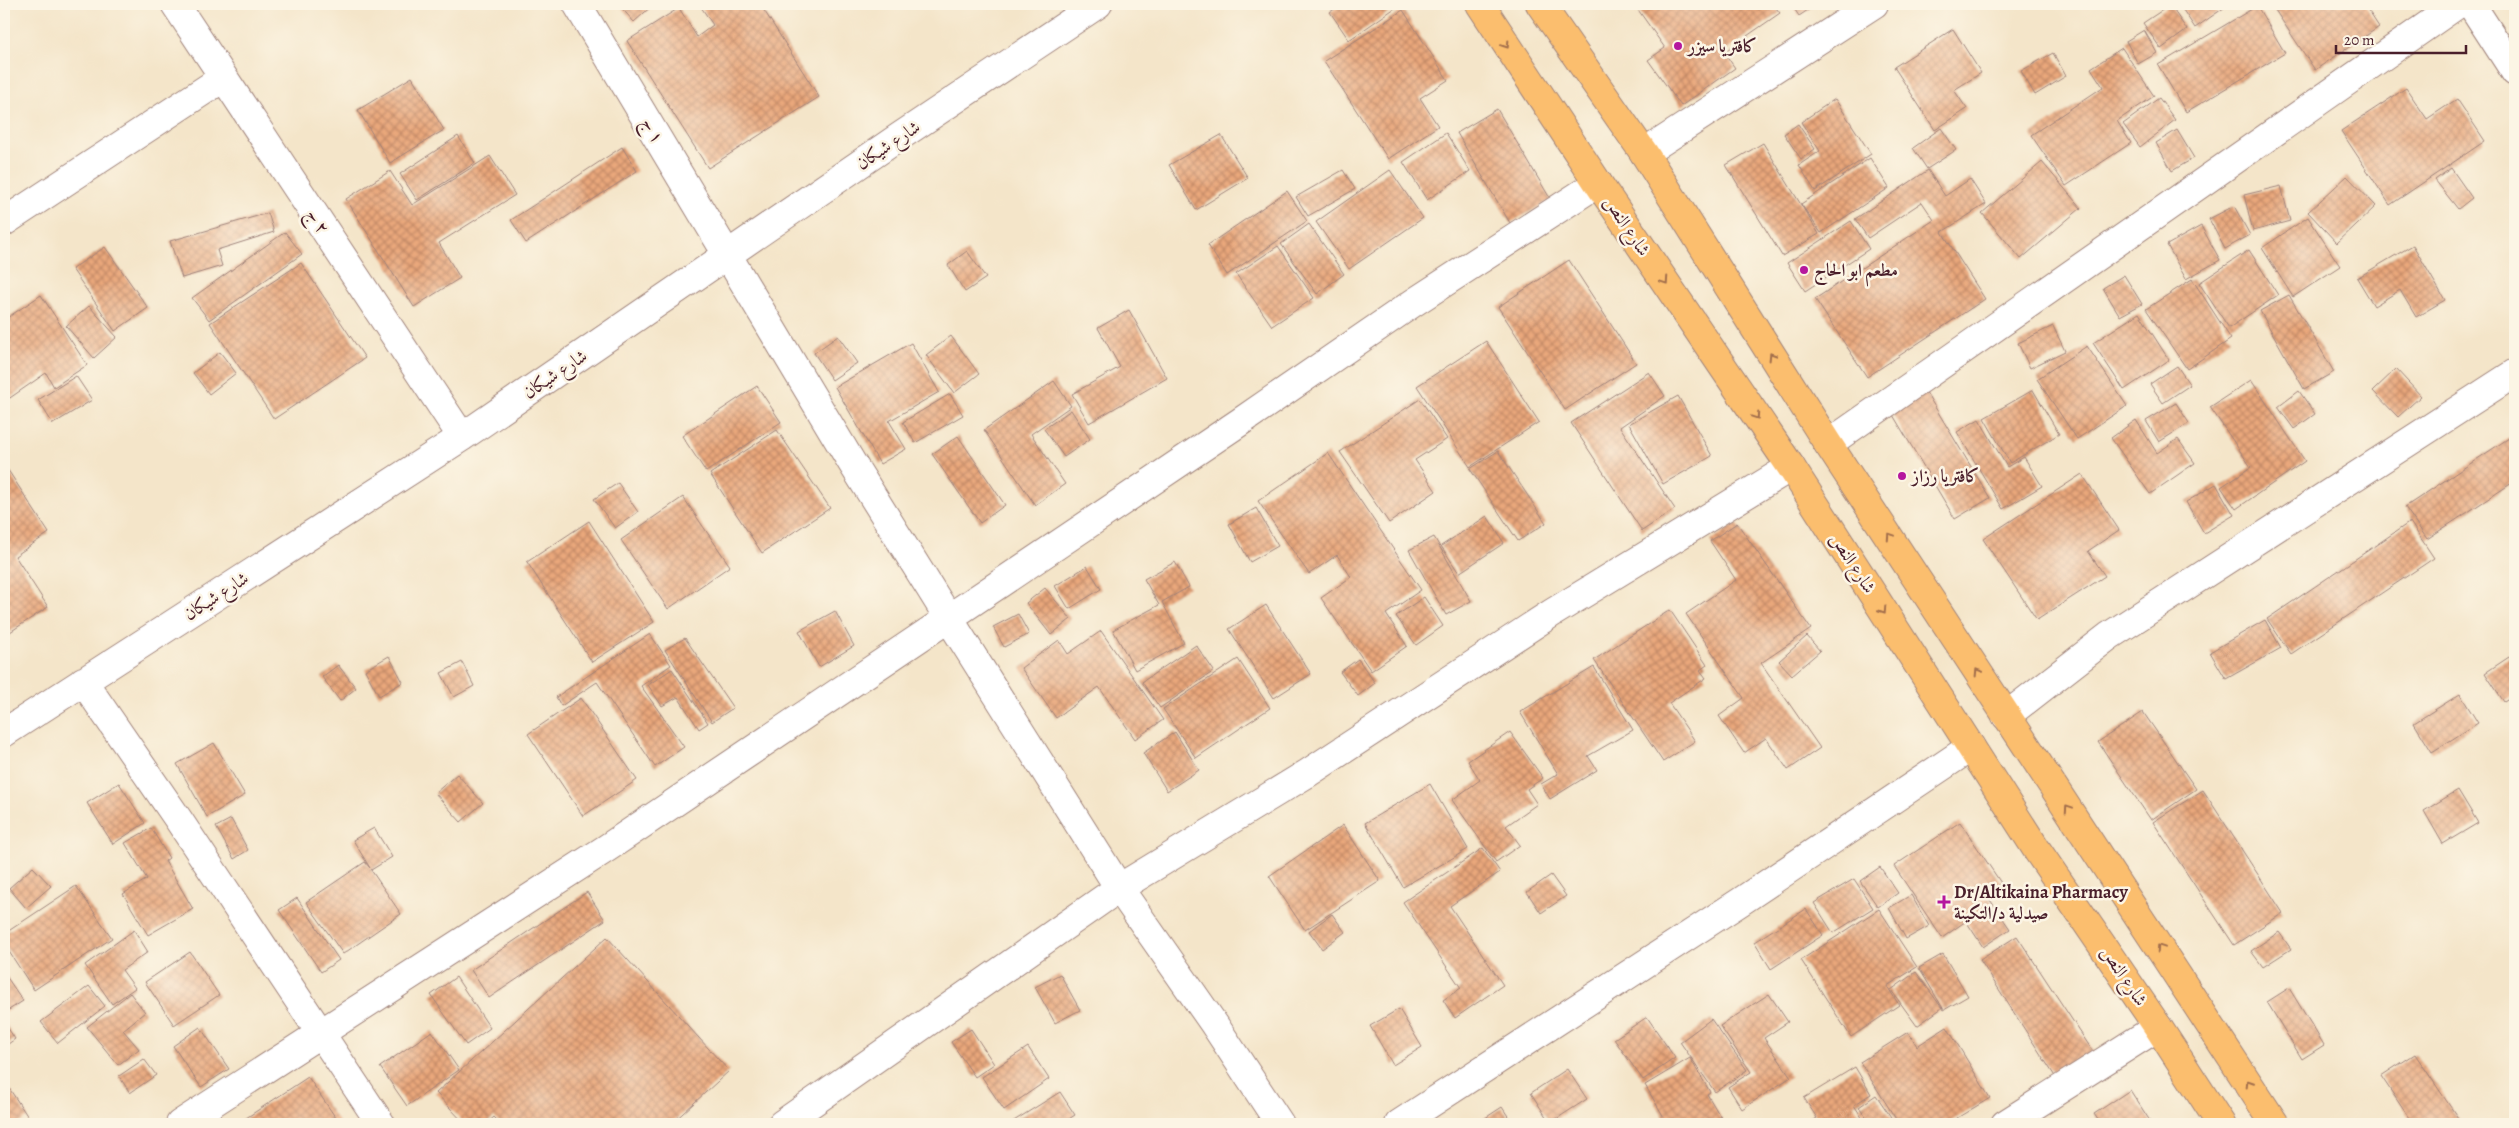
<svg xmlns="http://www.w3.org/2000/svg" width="2519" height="1128" font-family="Alegreya,Amiri,serif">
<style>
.building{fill:url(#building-cross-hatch)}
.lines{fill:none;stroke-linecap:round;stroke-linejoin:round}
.minor-casing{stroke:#9f827a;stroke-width:30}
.major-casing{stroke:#9f827a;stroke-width:30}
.minor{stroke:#fff;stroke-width:28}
.major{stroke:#fbbe6e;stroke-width:28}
.oneway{stroke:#a26e4c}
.poi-dot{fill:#b5179e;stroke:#fcf5e5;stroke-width:2}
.labels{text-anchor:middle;stroke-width:5;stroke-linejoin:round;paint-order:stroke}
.poi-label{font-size:18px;font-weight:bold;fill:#4a1f2b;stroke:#fcf5e5;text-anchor:start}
.street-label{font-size:18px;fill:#4a1f2b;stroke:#fcf5e5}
</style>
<defs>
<pattern id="building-cross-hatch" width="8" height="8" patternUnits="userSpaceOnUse" patternTransform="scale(1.25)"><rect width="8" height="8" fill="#e9a77b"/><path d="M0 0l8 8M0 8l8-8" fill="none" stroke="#bf8765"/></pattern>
</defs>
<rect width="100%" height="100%" fill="#fcf5e5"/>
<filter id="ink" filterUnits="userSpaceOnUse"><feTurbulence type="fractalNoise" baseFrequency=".02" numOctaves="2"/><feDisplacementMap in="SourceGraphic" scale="10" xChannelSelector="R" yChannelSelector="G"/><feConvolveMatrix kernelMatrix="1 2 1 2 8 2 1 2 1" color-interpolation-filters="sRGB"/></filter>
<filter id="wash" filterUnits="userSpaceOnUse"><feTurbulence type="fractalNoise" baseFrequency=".0096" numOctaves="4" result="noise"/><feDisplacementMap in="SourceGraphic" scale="20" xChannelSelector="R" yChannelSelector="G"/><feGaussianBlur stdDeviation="1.12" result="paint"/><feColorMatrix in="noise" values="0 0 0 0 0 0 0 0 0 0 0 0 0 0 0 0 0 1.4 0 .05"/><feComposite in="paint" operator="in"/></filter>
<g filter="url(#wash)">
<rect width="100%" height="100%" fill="#f4e5c9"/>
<g id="blocks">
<path class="building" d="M618,4H654L634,22Z
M699,4H760L819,97L708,168L627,41L679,8L697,37L713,25Z
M1342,4H1392L1395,8L1349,40L1330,12Z
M1634,4H1773L1780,13L1724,52L1735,68L1681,106L1648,60L1665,48Z
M1791,4H1817L1799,16Z
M2179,4H2227L2228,5L2195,28Z
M2271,4H2364L2379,27L2315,70Z
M2170,5L2187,30L2161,49L2143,23Z
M2257,6L2285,53L2186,112L2158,65Z
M1403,10L1448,80L1420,98L1438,126L1388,159L1324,61Z
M1953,29L1981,73L1954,90L1967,109L1935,130L1894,67Z
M2144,30L2157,53L2138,64L2126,41Z
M2122,48L2154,96L2117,121L2131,143L2066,186L2031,135L2103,87L2091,68Z
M2053,53L2066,76L2035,95L2021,71Z
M412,77L444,130L390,163L358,110Z
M2406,88L2427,119L2457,99L2485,141L2390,205L2341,131Z
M2159,98L2175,120L2140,147L2123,124Z
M1835,99L1871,154L1815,191L1799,165L1820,151L1801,122Z
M1497,109L1551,200L1510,223L1457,133Z
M1798,124L1815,149L1801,159L1784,134Z
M1941,128L1956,150L1927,169L1913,148Z
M2177,130L2194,158L2172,171L2156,143Z
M1446,133L1470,171L1427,200L1403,162Z
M1221,135L1248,178L1196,210L1169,165Z
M458,136L475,163L417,200L400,174Z
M1763,143L1819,234L1782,256L1726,165Z
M622,147L637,171L526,243L511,220Z
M490,156L515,195L439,243L460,278L414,307L346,199L390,171L412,205Z
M1870,158L1889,188L1821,233L1801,204Z
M2042,162L2081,208L2021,259L1982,213Z
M2451,168L2472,198L2458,209L2435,180Z
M1343,170L1355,189L1308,216L1296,197Z
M1390,170L1423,218L1349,269L1316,222Z
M1928,170L1945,196L1970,179L1986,204L1942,232L1985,299L1867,377L1815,299L1934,220L1922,202L1868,238L1855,219Z
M2347,176L2376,206L2337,243L2308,212Z
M2281,186L2290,221L2253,231L2244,195Z
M1287,191L1307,221L1227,275L1208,245Z
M2234,206L2250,235L2225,249L2209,219Z
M268,213L274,232L217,250L222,266L182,278L170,241Z
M2308,217L2340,266L2293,297L2262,248Z
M1851,221L1869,249L1805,291L1787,263Z
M1309,224L1344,274L1317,294L1281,244Z
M2201,226L2220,260L2186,279L2167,245Z
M285,232L302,254L209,320L192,298Z
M2413,245L2445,300L2416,317L2400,290L2374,306L2357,278Z
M1278,246L1314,298L1272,326L1236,274Z
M105,247L148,308L115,331L72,269Z
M2249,250L2278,295L2229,328L2199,283Z
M967,251L986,278L965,292L948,265Z
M1569,260L1636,363L1565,410L1498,307Z
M301,263L365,358L274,419L210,323Z
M2124,275L2142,304L2120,316L2103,288Z
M2192,279L2231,339L2187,369L2146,309Z
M41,295L87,365L54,387L46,373L4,402V320Z
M2289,295L2334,372L2304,389L2260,311Z
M89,306L117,337L94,358L66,326Z
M1129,310L1167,378L1089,423L1072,394L1120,367L1098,328Z
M2139,313L2169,360L2124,390L2093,343Z
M2053,326L2065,351L2030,368L2018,343Z
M838,336L857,363L832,380L814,353Z
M951,336L979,374L954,393L926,355Z
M1486,341L1539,422L1470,467L1417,386Z
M911,343L939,392L889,421L906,449L880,464L835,387Z
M2087,346L2127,406L2077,439L2037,379Z
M220,352L236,373L209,394L193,373Z
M2177,366L2190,385L2163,403L2150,384Z
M2396,369L2421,396L2398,417L2373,391Z
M1649,372L1665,396L1620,427L1675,509L1642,531L1571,423Z
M76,376L92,400L53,424L38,400Z
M2251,380L2305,461L2236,509L2221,487L2251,467L2210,407Z
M1054,381L1071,406L1031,434L1065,484L1035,505L984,430Z
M757,386L781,422L706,472L682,436Z
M1924,389L1990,498L1955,519L1890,410Z
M2033,390L2059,434L2010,463L1984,418Z
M2299,391L2315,414L2294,429L2278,407Z
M950,394L963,415L915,443L903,422Z
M1678,396L1712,456L1663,484L1629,424Z
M1420,399L1447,439L1415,460L1436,491L1389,523L1340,452Z
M2176,403L2189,423L2159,442L2146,421Z
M1071,410L1090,439L1064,457L1044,429Z
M1979,419L2007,467L2024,457L2042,486L2003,509L1957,432Z
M2136,420L2157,453L2178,439L2195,463L2150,494L2111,438Z
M777,430L830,508L762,553L710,474Z
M2515,434V481L2427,539L2405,507Z
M958,436L1005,505L980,523L932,454Z
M1498,451L1546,523L1518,541L1470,469Z
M1328,453L1421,590L1386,614L1407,646L1371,671L1321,598L1351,577L1337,555L1309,574L1258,501Z
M4,464L49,533L15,556L48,607L4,636Z
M2082,474L2119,530L2088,551L2105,576L2037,620L1983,539Z
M618,483L638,512L615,528L594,499Z
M2216,484L2234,515L2204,533L2186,502Z
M683,497L730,566L668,609L621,540Z
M1256,508L1278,546L1250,562L1229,524Z
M1487,516L1504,543L1459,573L1441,546Z
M589,521L654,622L592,662L527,562Z
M2410,522L2434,558L2291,654L2267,619Z
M1737,523L1811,629L1761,663L1820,748L1788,770L1766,738L1744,753L1719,716L1744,698L1686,614L1736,580L1710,541Z
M1434,537L1471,601L1446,615L1409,550Z
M1175,562L1189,587L1162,602L1184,643L1135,670L1113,630L1159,605L1144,579Z
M1087,566L1101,589L1069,609L1055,586Z
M1045,588L1071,619L1051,635L1026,603Z
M1424,597L1443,626L1416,645L1396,616Z
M1266,605L1311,674L1274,698L1229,629Z
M1670,610L1707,665L1700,670L1706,678L1669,703L1695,741L1663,762L1594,660Z
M835,611L854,646L819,667L799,631Z
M1018,614L1029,634L1004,647L993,627Z
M2265,620L2281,648L2226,679L2210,652Z
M1101,631L1163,720L1135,739L1099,687L1056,718L1021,668L1059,640L1068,654Z
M650,634L671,665L641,686L684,747L655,767L597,682L561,706L556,697Z
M1807,636L1820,651L1792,675L1779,661Z
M685,638L733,708L712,722L665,650Z
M1196,645L1214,671L1160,708L1142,682Z
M2515,653V695L2504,702L2485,673Z
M389,656L403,682L379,696L365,670Z
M1238,659L1270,708L1196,758L1163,709Z
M1358,659L1375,683L1358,696L1340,672Z
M462,662L474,686L454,697L441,673Z
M338,665L356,688L340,701L322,677Z
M1594,667L1633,730L1588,756L1597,770L1550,799L1541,784L1558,774L1520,712Z
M672,669L708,723L699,729L678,697L662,706L648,685Z
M2460,694L2478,723L2432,752L2414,723Z
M581,698L637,780L583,816L528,734Z
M2143,712L2196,789L2151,820L2098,742Z
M1175,732L1199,770L1167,791L1143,753Z
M1510,732L1543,778L1527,789L1537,804L1506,826L1520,845L1496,862L1452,800L1480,780L1468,761Z
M214,743L245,795L207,817L177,764Z
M457,774L483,803L461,822L435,793Z
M119,783L145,823L113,844L87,803Z
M1430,784L1468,849L1403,887L1365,823Z
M2203,790L2283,913L2234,945L2153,822Z
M2458,790L2478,823L2443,844L2424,811Z
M231,819L248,850L234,859L216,827Z
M1960,822L2001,883L1986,894L2010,929L1983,947L1966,921L1942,938L1894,866Z
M1343,825L1380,881L1305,930L1269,876Z
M151,828L169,858L165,861L193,909L148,935L123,894L147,879L125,843Z
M374,828L392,857L371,870L401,914L343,954L306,902L365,862L370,868L353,840Z
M1483,848L1500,872L1450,906L1503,985L1455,1018L1443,1000L1461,988L1403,902Z
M33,867L51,886L26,908L9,888Z
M1880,867L1898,893L1878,907L1860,881Z
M1551,875L1566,896L1541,913L1527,892Z
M1854,879L1873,908L1833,933L1814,903Z
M76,886L112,938L34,990L4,944V934Z
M587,892L605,920L489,998L471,970Z
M1911,895L1929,926L1906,939L1889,908Z
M297,898L339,960L321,972L279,910Z
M1806,909L1823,935L1771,969L1754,942Z
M1879,909L1917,967L1887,986L1899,1005L1851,1037L1801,960Z
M1332,914L1345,932L1322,949L1309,931Z
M134,930L148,952L122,970L135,988L112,1004L85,965Z
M2279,932L2291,949L2263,967L2251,951Z
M2017,936L2094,1053L2056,1078L1980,960Z
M607,937L729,1071L671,1124H501L494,1117L486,1124H465L436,1093Z
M190,952L219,995L174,1025L145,982Z
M1943,954L1968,996L1944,1010L1919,968Z
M1916,972L1942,1008L1917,1026L1891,990Z
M4,973L23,1001L4,1013Z
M1060,974L1080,1010L1055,1023L1035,987Z
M456,977L490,1028L466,1045L431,995Z
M89,986L105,1006L58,1043L41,1022Z
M2289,988L2324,1045L2302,1059L2267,1002Z
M130,993L145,1012L123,1030L139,1049L118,1065L87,1027Z
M1769,994L1788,1022L1764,1038L1791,1077L1742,1109L1728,1087L1751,1072L1720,1026Z
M1399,1009L1422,1047L1393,1065L1370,1026Z
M1647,1017L1675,1058L1643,1080L1614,1039Z
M1711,1019L1747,1070L1715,1092L1680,1042Z
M4,1022L15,1039L4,1047Z
M200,1027L229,1069L201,1087L173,1046Z
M1947,1027L1990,1098L1947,1124H1899L1860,1062L1908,1032L1917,1046Z
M971,1029L994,1064L975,1077L951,1042Z
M432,1031L459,1070L407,1106L380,1067Z
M1028,1047L1049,1079L1004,1110L982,1077Z
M2415,1054L2462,1124H2413L2381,1076Z
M1690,1058L1710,1092L1707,1094L1723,1121L1717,1124H1668L1645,1085Z
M144,1059L156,1075L130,1093L119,1076Z
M1855,1067L1871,1094L1854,1105L1866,1124H1808L1817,1118L1804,1098Z
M1567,1069L1587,1099L1550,1123L1531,1093Z
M308,1077L340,1124H237Z
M5,1082L28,1117L18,1124H4Z
M2130,1090L2152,1124H2101L2094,1114Z
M1060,1092L1075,1115L1061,1124H1009Z
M1876,1095L1895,1123L1893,1124H1872L1859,1107Z
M1502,1107L1513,1124H1476Z"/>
</g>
</g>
<g filter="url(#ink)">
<use href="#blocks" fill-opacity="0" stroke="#9f827a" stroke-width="1"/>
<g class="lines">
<g class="minor-casing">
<path id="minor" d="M175,4L462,437
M577,4L852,463L948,617L1119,888L1214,1024L1280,1124
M2471,4L2515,72
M1644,153L1874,4
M4,222L223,78
M1828,444L2458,4
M83,681L178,819L381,1124
M2006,716L2109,636L2515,373
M4,733L462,437L899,137L1098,4
M180,1124L607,848L1240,422L1413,303L1598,183
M782,1124L1119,888L1308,773L1552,613L1791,467
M1399,1124L1740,902L1971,747
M2005,1124L2158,1027"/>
</g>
<g class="major-casing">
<path id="major" d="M1480,4L1598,183L1791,467L2037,850L2158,1027L2221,1124
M1540,4L1644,153L1828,444L2275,1124"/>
</g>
<use href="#minor" class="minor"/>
<use href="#major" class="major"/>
</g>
<defs><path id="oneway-chevron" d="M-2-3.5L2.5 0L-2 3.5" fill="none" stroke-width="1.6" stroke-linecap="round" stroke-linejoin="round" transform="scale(1.25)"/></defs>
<g class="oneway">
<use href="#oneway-chevron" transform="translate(1506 45) rotate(57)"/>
<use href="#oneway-chevron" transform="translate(1665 281) rotate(56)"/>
<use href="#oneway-chevron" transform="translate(1772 356) rotate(-122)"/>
<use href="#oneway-chevron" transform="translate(1756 416) rotate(56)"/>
<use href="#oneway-chevron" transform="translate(1890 536) rotate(-124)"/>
<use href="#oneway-chevron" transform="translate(1883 610) rotate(57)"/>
<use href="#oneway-chevron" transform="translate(1978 672) rotate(-122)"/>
<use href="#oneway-chevron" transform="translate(2068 808) rotate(-124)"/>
<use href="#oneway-chevron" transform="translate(2160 948) rotate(-124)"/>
<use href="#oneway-chevron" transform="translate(2249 1083) rotate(-123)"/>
</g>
</g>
<g class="poi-dot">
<circle cx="1678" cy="46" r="5"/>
<circle cx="1804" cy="270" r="5"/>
<circle cx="1902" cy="476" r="5"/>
<path d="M1941.5 894.5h5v5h5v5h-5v5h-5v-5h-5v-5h5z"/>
</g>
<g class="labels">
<g class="poi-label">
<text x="1688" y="52">كافتريا سيزر</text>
<text x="1814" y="276">مطعم ابو الحاج</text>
<text x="1912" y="482">كافتريا رزاز</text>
<text x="1954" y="898">Dr/Altikaina Pharmacy<tspan x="1954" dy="21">صيدلية د/التكينة</tspan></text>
</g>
<g class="street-label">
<text transform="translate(653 130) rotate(60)" y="6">١ ج</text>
<text transform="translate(888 145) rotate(-34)" y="6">شارع شيكان</text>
<text transform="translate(318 221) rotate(56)" y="6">٢ ج</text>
<text transform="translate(1627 226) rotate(56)" y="6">شارع النص</text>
<text transform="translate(555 374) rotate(-34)" y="6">شارع شيكان</text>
<text transform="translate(1853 563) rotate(57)" y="6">شارع النص</text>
<text transform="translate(216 596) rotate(-33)" y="6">شارع شيكان</text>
<text transform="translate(2124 976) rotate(56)" y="6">شارع النص</text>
</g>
</g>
<rect width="2519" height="1128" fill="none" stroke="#fcf5e5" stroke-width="20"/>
<path d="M2336 45v8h130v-8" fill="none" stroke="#4a1f2b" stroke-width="2.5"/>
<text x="2344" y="45" font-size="15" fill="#4a1f2b" stroke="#fcf5e5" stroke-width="4" paint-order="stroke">20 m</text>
</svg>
